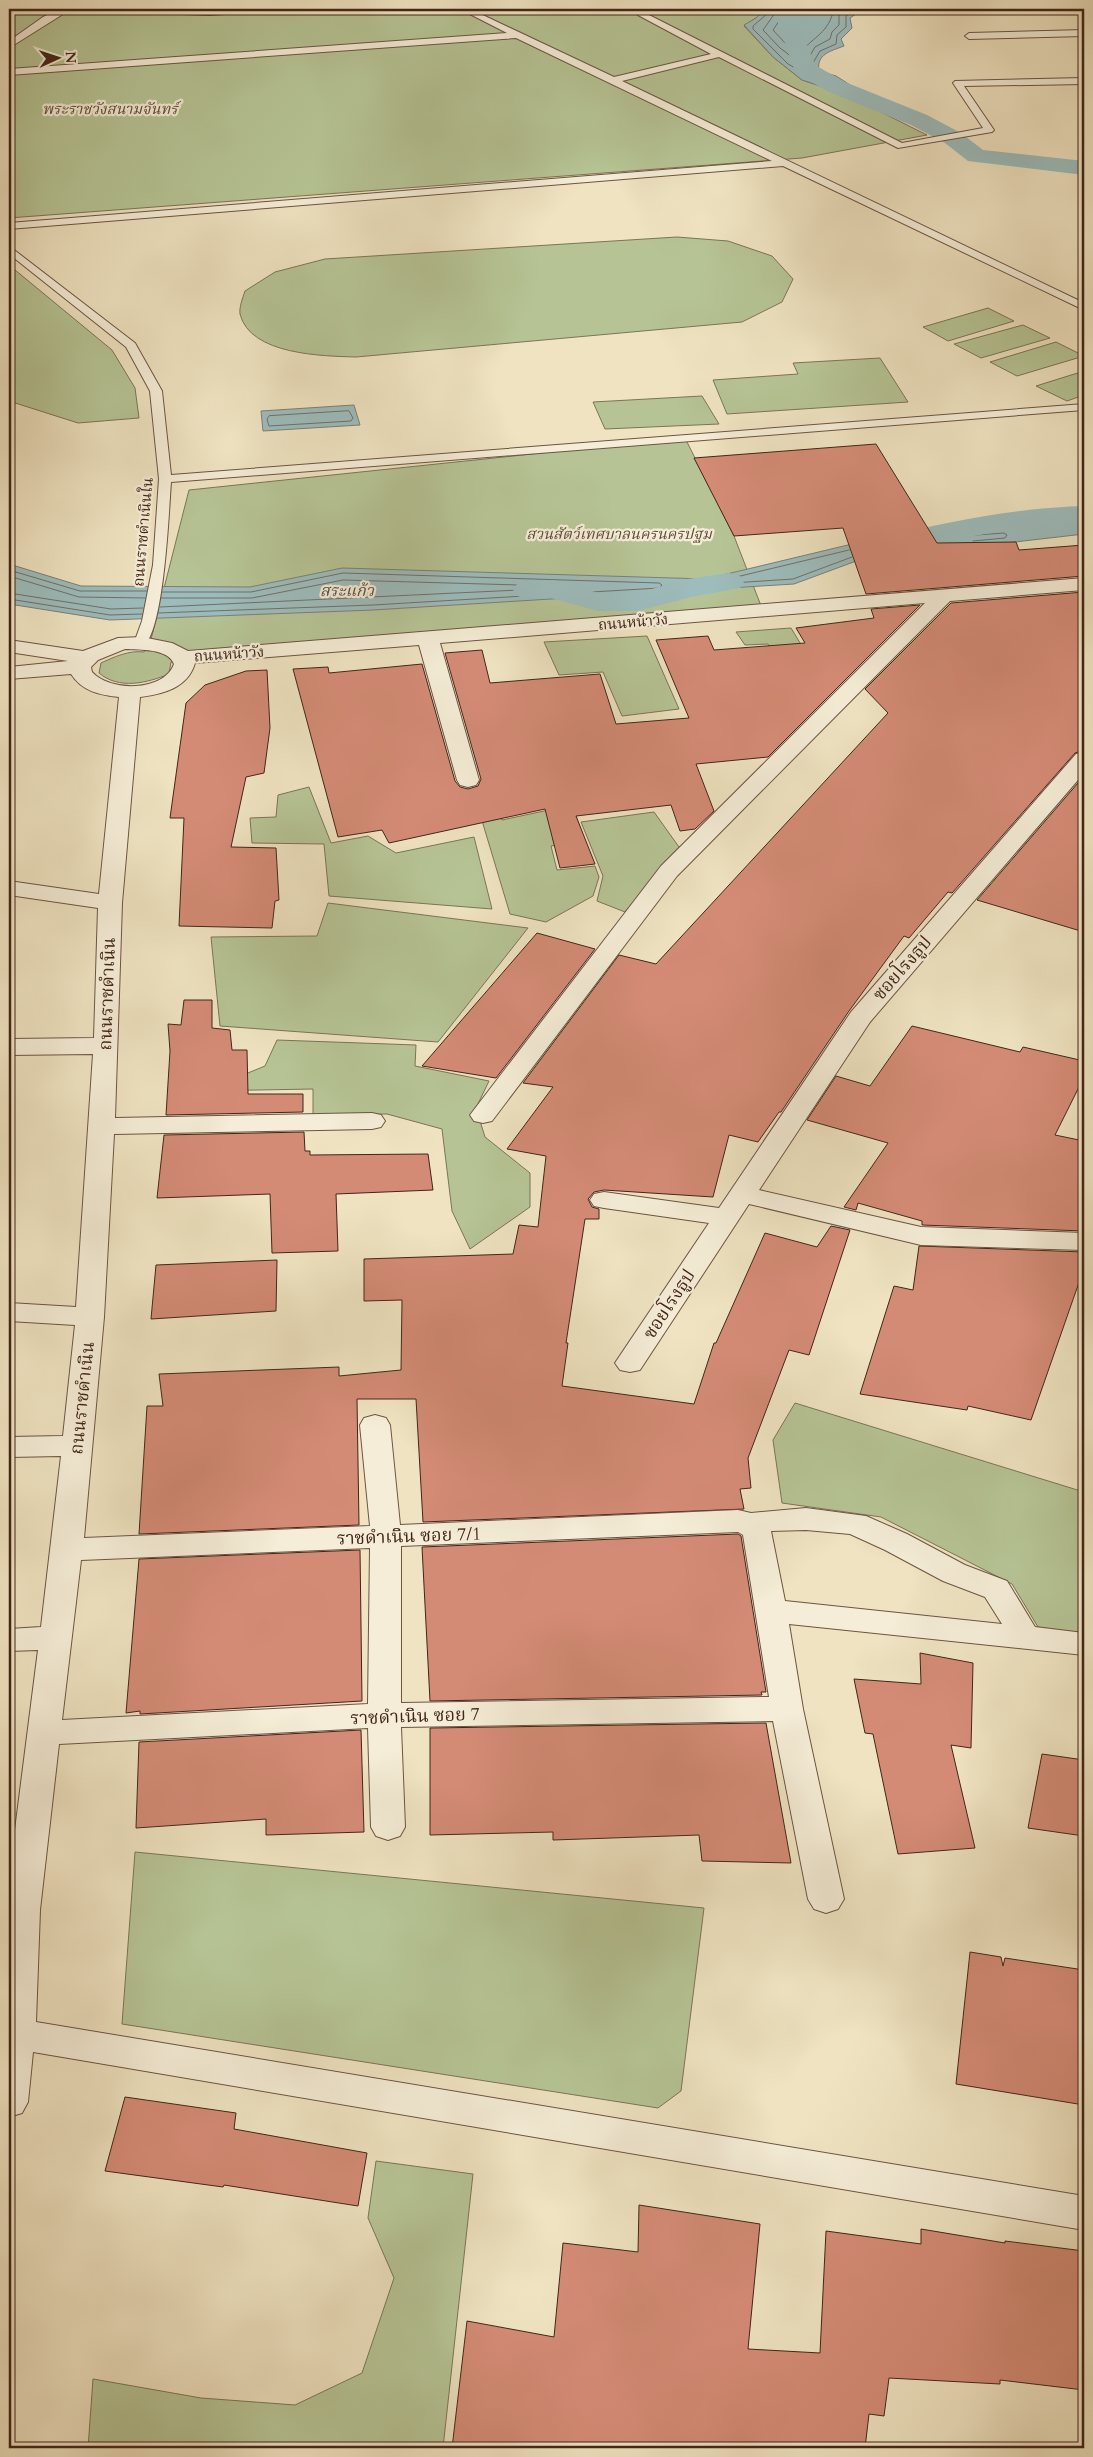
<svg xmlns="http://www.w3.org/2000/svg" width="1093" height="2457" font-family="Cardo,'Noto Serif Thai',serif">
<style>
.green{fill:#b6c495;stroke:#7c7457}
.water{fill:#9dbcbc;stroke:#79807b}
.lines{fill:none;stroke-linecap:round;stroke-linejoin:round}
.shore{stroke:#70706a;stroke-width:1}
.canal{fill:#9dbcbc;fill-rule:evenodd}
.building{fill:#d48b76;stroke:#422519}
.lane-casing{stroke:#6d5443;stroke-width:2}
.street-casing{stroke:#6d5443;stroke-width:2}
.lane{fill:#f5edd7;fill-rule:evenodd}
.street{fill:#f5edd7;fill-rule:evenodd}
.labels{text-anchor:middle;stroke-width:4.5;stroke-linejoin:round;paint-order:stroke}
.far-park-label{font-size:15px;font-style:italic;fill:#5f4d38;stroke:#f5edd7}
.far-street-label{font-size:15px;fill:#422519;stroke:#f5edd7}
.far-water-label{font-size:16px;font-style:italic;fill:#594b42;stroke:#f5edd7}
.street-label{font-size:18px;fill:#422519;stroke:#f5edd7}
</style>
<rect width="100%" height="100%" fill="#efe3c1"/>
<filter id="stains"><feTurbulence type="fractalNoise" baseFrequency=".004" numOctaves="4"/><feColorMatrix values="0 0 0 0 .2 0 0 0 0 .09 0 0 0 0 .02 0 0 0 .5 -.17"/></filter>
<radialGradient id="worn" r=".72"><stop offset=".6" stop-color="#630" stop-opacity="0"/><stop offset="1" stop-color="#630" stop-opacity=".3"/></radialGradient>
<path class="green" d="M9,9H765L756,18L744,26L773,57L802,80L845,94L927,135L802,158L9,218Z
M677,237L728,241L772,256L793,279L782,302L742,322L356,357C323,356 250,355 240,314C239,307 243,297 245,291L275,272L325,259Z
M9,265L112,350L135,388L139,418L78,423L9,401Z
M988,308L1014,321L948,341L923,327Z
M1023,325L1050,338L981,358L954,344Z
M1056,342L1084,356L1017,376L990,362Z
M880,358L908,402L727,414L713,380L798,374L793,363Z
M1084,371V395L1067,401L1036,386Z
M702,396L719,424L605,429L593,402Z
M685,438L734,536L763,611L171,662L169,674C147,683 119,690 99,673L101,663C114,657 129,650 144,652L150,643L189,490Z
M791,628L828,689L797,694L768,644L745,645L736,632Z
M647,636L679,709L622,716L603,672L559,675L544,642Z
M309,787L331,843L368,836L396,853L474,837L492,909L329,896L324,844L252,843L250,818L276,817L278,795Z
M572,805L585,841L551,846L557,870L595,866L599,877L593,896L546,922L510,914L480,814L493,811L502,820Z
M654,812L679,847L625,912L597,901L603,876L581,822Z
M328,903L528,928L438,1042L220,1026L211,937L317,936Z
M277,1040L416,1045L415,1066L489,1081L476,1108L485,1137L530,1173V1207L470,1249L452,1211L442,1129L387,1114L313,1115V1089L204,1091L265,1066Z
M795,1403L1084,1492V1634L1038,1627L1012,1584L881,1517L782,1503L773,1440Z
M135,1852L704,1908L681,2091L658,2108L122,2024Z
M376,2161L473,2174L443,2448H88L93,2379L201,2398L295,2405L362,2373L394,2278L368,2218Z"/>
<path class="water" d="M765,9L862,10L850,18L852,28L841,39L844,46C831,51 816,54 819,71L836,76L855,88L845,94L802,80L773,57L744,25L756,18Z
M354,405L360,425L263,431L261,411Z
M1084,521V534L859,560L794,584L373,610L110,620L9,604V564L81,586L250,587L342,568L706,579L877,538Z"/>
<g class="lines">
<path class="shore" d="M769,9L767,14L753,26V29L788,64L813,78L816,76L813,63L820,51L836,44L837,35L846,27V16L855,9
M775,9L773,16L763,30L780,48L804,66L815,47L830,39L832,32L839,25V15L844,9
M782,9L781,18L773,30L785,43L800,53C815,35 828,34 834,9
M349,411L353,418L351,421L269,426L267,419L269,416Z
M936,538L1004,533L1007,535L1005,538L973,541
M849,550L732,578L730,581L732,583L793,579L852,557
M9,570L80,591H147
M9,576L79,597L145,598
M9,593L111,609L143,608
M9,599L110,615L142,614
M160,607L519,590L522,588L519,585L343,580L252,598H161
M158,613L373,605L659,588L662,585L659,583L343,573L251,592H162"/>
<path class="canal" d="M773,9H793L815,65L845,82L927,115L961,133L983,150L1084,161V175L968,161L945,143L911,125L829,92L797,74L794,69Z
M1084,506V524C1019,525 957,539 893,553L882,550L878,544L882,538C949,521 1016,508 1084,506Z
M729,573L740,576L744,582L740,588L691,597L638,611H598L551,598L528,599L517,596L513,590L517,584L552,580L599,593H637L688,579Z"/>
</g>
<path class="building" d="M876,444L937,543L1016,542L1019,550L1084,545V576L866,594L843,528L734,536L694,458Z
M1084,592V750L1075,753L952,893L948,892L909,938L904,936L849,1011L781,1112H779L758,1142L729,1135L713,1197L604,1190L594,1192L588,1199L592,1207L599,1209V1219H585L566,1343H568L562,1386L694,1404L714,1343H716L765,1233L817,1247L831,1226L850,1230L809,1355L789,1350L748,1458L751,1488L740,1489L744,1509L423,1522L416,1399H357L359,1525L139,1534L147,1406H163L159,1374L339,1367V1376L401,1370L402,1300L364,1301V1259L513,1254L519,1225L538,1227L546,1156L507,1149L553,1087L523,1083L619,955L656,964L888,713L865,689L951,603Z
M920,605L768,757L696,764L714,811L695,829L680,831L671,805L576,816L595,864L560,868L545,809L389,843L382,830L338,837L293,669L328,667L329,673L422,664L455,781L460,787L468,789L478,786L481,779L445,653L482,650L490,683L600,674L616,724L689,718L656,640L708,636L714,650L805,643L796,628L874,618L871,609Z
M267,670L270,728L264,773L246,777L231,847L276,848L279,900L275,901L272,928L179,926L184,818H170L186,703L205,685L246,671Z
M1084,776V932L977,900Z
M537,933L595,949L496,1078L422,1066Z
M184,1000H212V1028L230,1030L232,1050H247L248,1094H303V1112L166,1115L170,1051L168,1024L181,1025Z
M912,1026L1020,1052L1023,1047L1084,1061V1077L1055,1135L1084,1141V1231L922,1225V1221L858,1203L856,1210L844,1207L888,1143L807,1120L836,1076L870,1086Z
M304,1132L305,1151H310V1155L428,1154L433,1190L336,1194L338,1251L272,1253L270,1194L157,1198L164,1135Z
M919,1246L1084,1252V1268L1031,1420L968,1406L967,1410L860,1394L894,1286L913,1290Z
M277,1260L276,1311L151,1319L156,1265Z
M738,1534L741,1536L766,1692H761L762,1695L430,1701L422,1547Z
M360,1550L362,1701L140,1714V1711L126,1713L139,1559Z
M920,1653L973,1663L971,1748L951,1745L975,1848L898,1854L873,1734L865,1733L854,1679L921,1684Z
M766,1723L791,1863L702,1861L699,1835L553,1840V1832L430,1835V1728Z
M361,1730L364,1832L266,1835V1819L136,1828L139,1742Z
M1042,1754L1084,1760V1836L1028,1828Z
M970,1952L1001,1957L1003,1966L1005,1958L1084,1970V2105L956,2084Z
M125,2097L236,2113L234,2129L367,2153L358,2206L224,2185L223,2187L105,2171Z
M639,2205L760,2224L748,2349L820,2353L826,2231L921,2244V2229L1005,2243V2241L1084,2251V2390L1000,2380V2384L889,2378L884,2416L869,2414L865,2448H452L467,2321L554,2337L563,2243L638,2252Z"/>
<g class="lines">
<g class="lane-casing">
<path id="lane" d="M60,9H71L9,48V41L43,17Z
M126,9H262L258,12L209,15L130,12Z
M460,9H470L614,77L711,54L638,15L645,13L902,143L983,128L953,83L955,81L1084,78V84L964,86L994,130L992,132L898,148L719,57L622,81L1084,303V310L783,166L9,229V223L772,161L516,38L9,75V69L507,33Z
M1084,30V36L969,39L965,36L969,33Z
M9,246L135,343L162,391L171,475L1084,404V410L171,482C169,507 164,641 141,647L134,643L142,621L153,565L159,479L150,391L126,347L9,254Z"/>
</g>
<g class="street-casing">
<path id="street" d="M1084,578V590L950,601L677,876L492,1121L483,1123L474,1121L470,1115L661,866L925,603L440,643L479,780L476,785L468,787L460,785L457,780L419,645L195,663C188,688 163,694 140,697L122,903L115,1118L372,1113L381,1115L385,1121L381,1127L372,1129L114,1134L104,1317L84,1538L370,1526L360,1425L364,1418L375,1415L386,1418L390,1425L400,1525L738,1510L751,1513L806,1508L866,1516L907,1534L965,1565L1007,1581L1035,1627L1084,1633V1655L789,1624L803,1709L844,1899L838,1909L826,1913L814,1909L808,1899L773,1721L401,1727L405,1827L400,1836L388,1840L376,1836L371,1827L368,1728L59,1744L40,1910L36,2022L1084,2196V2230L33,2052L28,2102L22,2113L9,2117V1877L38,1650L9,1651V1629L41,1627L61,1456L9,1457V1437L63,1436L75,1325L9,1321V1303L76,1307L93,1054L9,1055V1039L94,1038L98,908L9,895V881L99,894L119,697C99,695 82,691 71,674L9,679V667L68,661L9,652V640L83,651L118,638L142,637L172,643L188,651ZM125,649C139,650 168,648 174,664C164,692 110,692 92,672L91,667L98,660ZM806,1530L850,1534L885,1550L943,1581L985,1597L1002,1624L785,1601L771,1531ZM738,1532L743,1535L769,1697L401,1703V1546ZM370,1548L368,1704L62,1720L81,1560Z
M1084,752V773L870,1022L759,1190L921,1227L1084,1233V1250L921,1245L749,1204L640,1370L630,1372L620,1370L615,1363L709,1223L604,1208L594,1206L590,1200L594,1194L604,1192L719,1208L851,1012L1076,754Z"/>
</g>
<use href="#lane" class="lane"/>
<use href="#street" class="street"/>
</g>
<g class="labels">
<g class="far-park-label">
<text x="110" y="114">พระราชวังสนามจันทร์</text>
<text x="619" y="539">สวนสัตว์เทศบาลนครนครปฐม</text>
</g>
<g class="far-street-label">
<text transform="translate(143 532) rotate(-85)" y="5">ถนนราชดำเนินใน</text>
<text transform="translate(633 622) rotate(-5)" y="5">ถนนหน้าวัง</text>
<text transform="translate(229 654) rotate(-4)" y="5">ถนนหน้าวัง</text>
</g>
<g class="far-water-label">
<text x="347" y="596">สระแก้ว</text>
</g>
<g class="street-label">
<text transform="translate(902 968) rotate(-49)" y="6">ซอยโรงธูป</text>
<text transform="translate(107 994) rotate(-88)" y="6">ถนนราชดำเนิน</text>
<text transform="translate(669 1304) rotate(-57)" y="6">ซอยโรงธูป</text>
<text transform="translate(82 1398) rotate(-84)" y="6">ถนนราชดำเนิน</text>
<text transform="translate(409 1536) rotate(-2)" y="6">ราชดำเนิน ซอย 7/1</text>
<text transform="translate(415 1716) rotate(-2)" y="6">ราชดำเนิน ซอย 7</text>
</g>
</g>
<rect width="1093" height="2457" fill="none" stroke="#efe3c1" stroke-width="30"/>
<rect x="10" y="10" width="1073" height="2437" fill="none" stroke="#422519" stroke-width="2.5"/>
<rect x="15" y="15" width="1063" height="2427" fill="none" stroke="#422519"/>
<g transform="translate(58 58) rotate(87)" stroke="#f5edd7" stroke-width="4" paint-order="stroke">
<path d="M0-4L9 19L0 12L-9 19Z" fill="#422519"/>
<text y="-8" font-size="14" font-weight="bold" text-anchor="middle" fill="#422519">N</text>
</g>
<rect width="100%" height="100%" filter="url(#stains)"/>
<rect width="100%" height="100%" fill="url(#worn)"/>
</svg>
